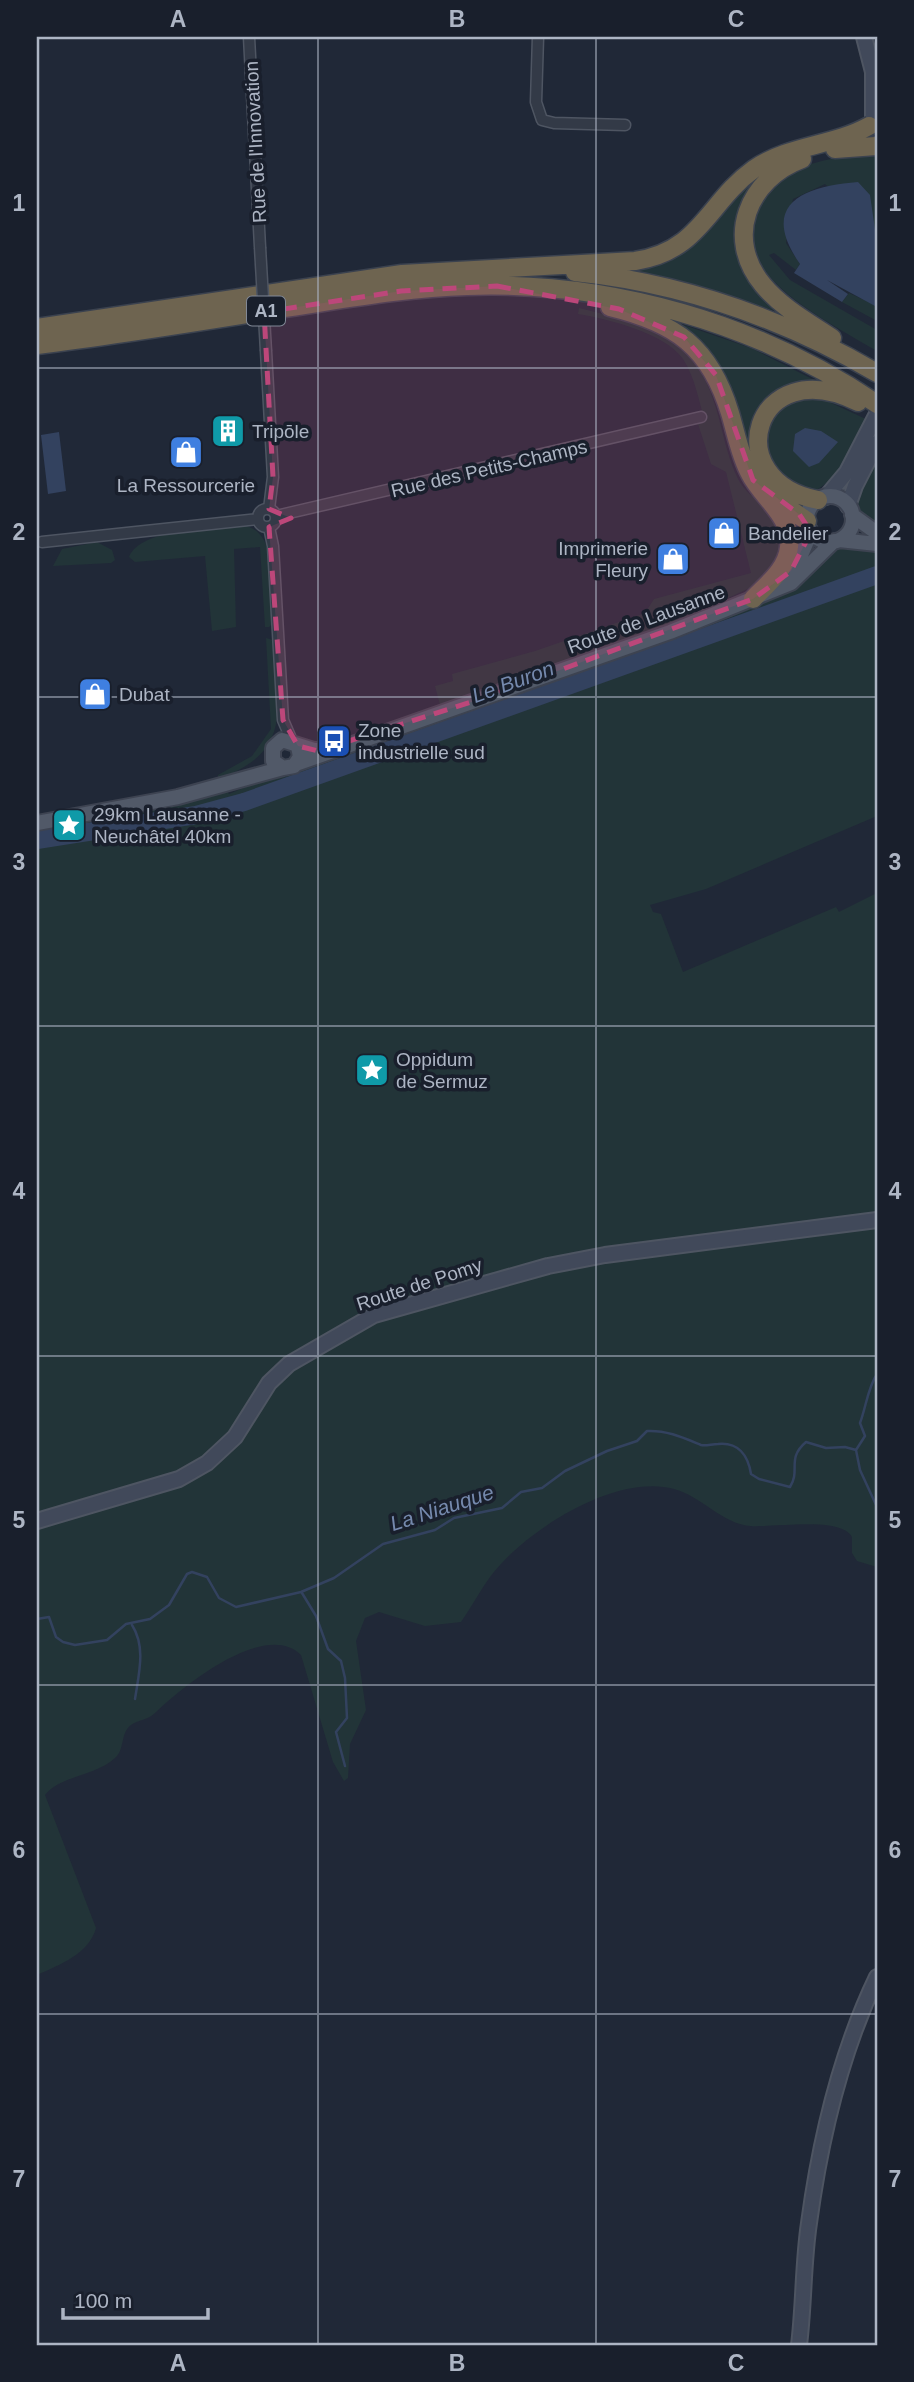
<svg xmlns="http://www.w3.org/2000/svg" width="914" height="2382" font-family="Helvetica,sans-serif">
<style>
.green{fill:#223438}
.water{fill:#33425f}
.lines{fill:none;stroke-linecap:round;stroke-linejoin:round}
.stream{stroke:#33425f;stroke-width:2.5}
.river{stroke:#33425f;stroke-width:18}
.street-casing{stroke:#4e5562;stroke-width:13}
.secondary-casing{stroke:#4e5562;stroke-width:18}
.primary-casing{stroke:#3d4351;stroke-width:18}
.highway-casing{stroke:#3b424f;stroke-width:21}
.street{stroke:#333a47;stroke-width:10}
.secondary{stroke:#41495a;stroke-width:14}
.primary{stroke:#515968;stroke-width:14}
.highway{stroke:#6e6450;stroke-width:18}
.street-bridge-casing{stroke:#4e5562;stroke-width:13;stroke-linecap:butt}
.street-bridge{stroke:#333a47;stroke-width:10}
.marked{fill:#bc477a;fill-opacity:0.2;stroke:#bc477a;stroke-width:5;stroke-dasharray:14 9;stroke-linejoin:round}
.grid{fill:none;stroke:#adb5c4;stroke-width:2;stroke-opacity:0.55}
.labels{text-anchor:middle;stroke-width:7;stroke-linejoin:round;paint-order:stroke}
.shield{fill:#191f2c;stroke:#818896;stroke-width:2}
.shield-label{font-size:18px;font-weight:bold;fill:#adb5c4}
.street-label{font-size:19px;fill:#adb5c4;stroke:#191f2c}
.poi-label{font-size:19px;fill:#adb5c4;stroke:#191f2c;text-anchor:start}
.water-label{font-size:21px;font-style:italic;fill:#7589ad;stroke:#191f2c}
.neatline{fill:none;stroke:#adb5c4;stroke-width:2.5}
.grid-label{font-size:23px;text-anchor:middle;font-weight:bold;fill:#adb5c4}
</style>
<rect width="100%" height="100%" fill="#202837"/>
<path class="green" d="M858,153L877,157V243L874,228L825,184L793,199L786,243L800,264L796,270L774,253L769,255L790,280L877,330V351C843,331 789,303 765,271C744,244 751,201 778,180C799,163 833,159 858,153Z
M791,158L739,234L785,314L691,284L623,269L645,264L745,180Z
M849,293L877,306V321L842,302Z
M579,308C645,324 696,336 716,408C723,431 727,457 738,479C747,496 763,502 775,517C782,525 782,542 785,552L756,585L666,627L350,738L349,736L440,705L435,686L453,681L452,674L535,651L645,613L654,599L751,573L726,472L711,464L698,424L705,422C699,402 695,377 683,359C665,333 608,319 578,314Z
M675,322L751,348L818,382L799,384L760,414L777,490C740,471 747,417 728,385C714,364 690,344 673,325Z
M816,396L868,420L839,474L814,492C754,469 746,409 816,396Z
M877,452V526L861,514L857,499Z
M241,525C281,529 271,595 273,623L269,627H265L260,547L234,549L236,627L212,631L205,556L135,562L129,557C141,528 212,529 241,525Z
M97,542L112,550L115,560L111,563L53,566L62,549Z
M847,547L877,548V816L706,889L650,905L653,912L661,914L683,972L836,907L839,912L877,893V1567L857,1561L852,1553V1537C841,1516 772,1528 750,1526C723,1524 701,1496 674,1489C618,1474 536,1525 500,1565C484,1582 475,1602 461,1622L425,1626L379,1612L365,1618L356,1641L366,1710L350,1744L348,1778L344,1781L333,1762L301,1655C265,1619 182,1687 155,1713C148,1720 138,1720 131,1725C120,1733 125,1750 115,1758C96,1776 61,1775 45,1795L96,1928C89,1954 59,1965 37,1975V823C89,829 176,805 227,791L229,794L272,776L293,775L313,764L323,763V760L745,608L747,610L774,599L773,596L833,550Z
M266,638L273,640C277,708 295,751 218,779V775L252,756L271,729Z"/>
<path class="water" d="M858,182L870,195L877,243L875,306L827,280L848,294L842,302L794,273L800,264C758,204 804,186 858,182Z
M805,428L821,431L838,442L819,463L809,467L793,451L795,434Z
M59,432L66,491L48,494L41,435Z"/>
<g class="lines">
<path class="stream" d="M877,1374C868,1387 866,1407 860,1423L865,1436L856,1450L860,1470L877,1507
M302,1593L316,1616L328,1649L341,1661L345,1678L347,1718L336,1732L345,1766
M37,1619L49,1617L56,1637L63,1642L75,1645L107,1640L126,1624L150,1619L169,1605L187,1574L192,1572L207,1577L219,1598L236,1607L301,1592L334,1578L383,1544L435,1530L454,1518L502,1508L521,1492L542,1488L565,1471L607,1451L637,1441L647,1431C667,1430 684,1438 701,1445C706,1446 712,1444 718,1444C738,1442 748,1455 751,1474L759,1479L790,1487C801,1470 786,1459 806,1442L826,1448L845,1447L856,1450
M132,1625C146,1647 139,1673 135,1699"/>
<path class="river" d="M37,840L196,815L244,802L877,575"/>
<g class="street-casing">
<path id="street" d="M249,37L260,247
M538,37L536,102L542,120L554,123L625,125
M266,351L273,477L269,509
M258 518a9 9 0 1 1 18 0a9 9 0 1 1-18 0Z
M276,516L701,417
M269,527L273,546L283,720L292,741
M42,542L258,519"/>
</g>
<g class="secondary-casing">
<path id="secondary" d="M864,37L873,72V119
M826,497L847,472L877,414
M848,506L855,486L877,443
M37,1521L179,1479L207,1463L235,1437L269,1383L289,1364L374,1315L548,1266L605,1255L877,1220
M799,2345C804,2305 803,2263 809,2223C820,2141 841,2052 877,1977"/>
</g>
<g class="primary-casing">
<path id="primary" d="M807 519a23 23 0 1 1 46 0a23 23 0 1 1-46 0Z
M852,515L877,533
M839,540L877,544
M776,585L798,562L811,532
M298,746L300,757L294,766L283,768L273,761V748L282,740L314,750H328
M296,764L670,632L791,583L834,541
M37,823L178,797L283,768"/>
</g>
<g class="highway-casing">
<path id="highway" d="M835,149L876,146
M802,159C748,179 724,238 763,285C781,307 808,322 832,338
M575,272C682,283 784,319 877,373
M610,307C676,323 710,347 730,413C736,433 740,456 750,474C762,498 793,517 789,547C787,569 767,584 753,599
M37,328L402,274L635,261C701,251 708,202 754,169C789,145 833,146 869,126
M37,345C117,335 197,322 278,309C340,300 403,288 467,286C612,281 757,323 877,404
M768,494L807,521
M818,500C717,481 753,350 858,402"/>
</g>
<use href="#street" class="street"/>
<use href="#secondary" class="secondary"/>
<use href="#primary" class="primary"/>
<use href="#highway" class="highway"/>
<g class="street-bridge-casing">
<path id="street-bridge" d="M260,247L266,351"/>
</g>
<use href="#street-bridge" class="street-bridge"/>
</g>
<path class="marked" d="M497,286L619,309L684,337L716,375L753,480L799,514L811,532L791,571L753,599L484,698L318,751L298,746L283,720L269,527L291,518L269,509L273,477L264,312L401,291Z"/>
<path class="grid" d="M318,37V2345M596,37V2345M37,368H877M37,697H877M37,1026H877M37,1356H877M37,1685H877M37,2014H877"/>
<defs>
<g id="building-square" transform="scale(1.75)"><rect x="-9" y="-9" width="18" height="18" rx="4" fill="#0f9aa8" stroke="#191f2c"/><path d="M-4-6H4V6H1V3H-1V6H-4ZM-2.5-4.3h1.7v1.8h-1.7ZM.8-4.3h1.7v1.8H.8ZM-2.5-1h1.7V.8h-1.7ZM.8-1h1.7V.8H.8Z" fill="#fff"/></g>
<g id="shop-square" transform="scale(1.75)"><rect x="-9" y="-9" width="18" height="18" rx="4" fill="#3f7fe0" stroke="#191f2c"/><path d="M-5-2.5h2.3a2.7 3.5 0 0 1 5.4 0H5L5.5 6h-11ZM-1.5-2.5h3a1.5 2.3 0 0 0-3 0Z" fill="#fff"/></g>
<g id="bus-square" transform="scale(1.75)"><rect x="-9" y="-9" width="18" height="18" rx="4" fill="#1a4fb4" stroke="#191f2c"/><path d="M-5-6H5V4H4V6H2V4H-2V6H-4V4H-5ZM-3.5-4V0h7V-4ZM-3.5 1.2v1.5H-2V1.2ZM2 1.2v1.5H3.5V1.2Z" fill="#fff"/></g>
<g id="sight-square" transform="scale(1.75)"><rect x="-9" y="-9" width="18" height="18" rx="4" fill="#0f9aa8" stroke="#191f2c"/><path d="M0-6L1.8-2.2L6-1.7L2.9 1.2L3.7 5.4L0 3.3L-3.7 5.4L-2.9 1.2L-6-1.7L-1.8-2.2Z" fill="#fff"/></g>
</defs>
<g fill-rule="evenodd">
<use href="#building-square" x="228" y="431"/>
<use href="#shop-square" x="186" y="452"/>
<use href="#shop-square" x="724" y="533"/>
<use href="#shop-square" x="673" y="559"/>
<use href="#shop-square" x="95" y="694"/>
<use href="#bus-square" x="334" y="741"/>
<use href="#sight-square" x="69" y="825"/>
<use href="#sight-square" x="372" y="1070"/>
</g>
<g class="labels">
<rect class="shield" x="247" y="296.5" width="38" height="29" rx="5"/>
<g class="shield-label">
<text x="266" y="317">A1</text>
</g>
<g class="street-label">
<text transform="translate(255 142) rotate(-93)" y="7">Rue de l'Innovation</text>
<text transform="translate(489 468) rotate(-13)" y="7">Rue des Petits-Champs</text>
<text transform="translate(646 619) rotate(-20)" y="7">Route de Lausanne</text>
<text transform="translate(419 1284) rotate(-18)" y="7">Route de Pomy</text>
</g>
<g class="poi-label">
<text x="252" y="438">Tripōle</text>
<text x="186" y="492" text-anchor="middle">La Ressourcerie</text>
<text x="748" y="540">Bandelier</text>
<text x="648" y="555" text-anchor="end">Imprimerie<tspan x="648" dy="22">Fleury</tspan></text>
<text x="119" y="701">Dubat</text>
<text x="358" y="737">Zone<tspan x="358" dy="22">industrielle sud</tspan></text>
<text x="94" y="821">29km Lausanne -<tspan x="94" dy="22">Neuchâtel 40km</tspan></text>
<text x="396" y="1066">Oppidum<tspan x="396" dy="22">de Sermuz</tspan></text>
</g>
<g class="water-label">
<text transform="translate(513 682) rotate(-20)" y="7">Le Buron</text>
<text transform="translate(442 1508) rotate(-18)" y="7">La Niauque</text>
</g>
</g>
<rect width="914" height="2382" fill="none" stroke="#191f2c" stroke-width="77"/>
<path d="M63 2308v10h145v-10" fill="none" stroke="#adb5c4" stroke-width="3.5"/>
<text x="74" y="2308" font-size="21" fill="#adb5c4" stroke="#191f2c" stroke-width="5" paint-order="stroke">100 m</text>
<rect x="38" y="38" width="838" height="2306" class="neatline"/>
<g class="grid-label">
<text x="178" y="27">A</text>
<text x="457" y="27">B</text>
<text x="736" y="27">C</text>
<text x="19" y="211">1</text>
<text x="895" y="211">1</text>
<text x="19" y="540">2</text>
<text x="895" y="540">2</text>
<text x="19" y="870">3</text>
<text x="895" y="870">3</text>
<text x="19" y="1199">4</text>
<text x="895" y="1199">4</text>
<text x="19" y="1528">5</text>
<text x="895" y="1528">5</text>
<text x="19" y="1858">6</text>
<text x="895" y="1858">6</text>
<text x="19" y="2187">7</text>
<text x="895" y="2187">7</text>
<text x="178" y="2371">A</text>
<text x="457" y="2371">B</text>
<text x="736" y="2371">C</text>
</g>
</svg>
